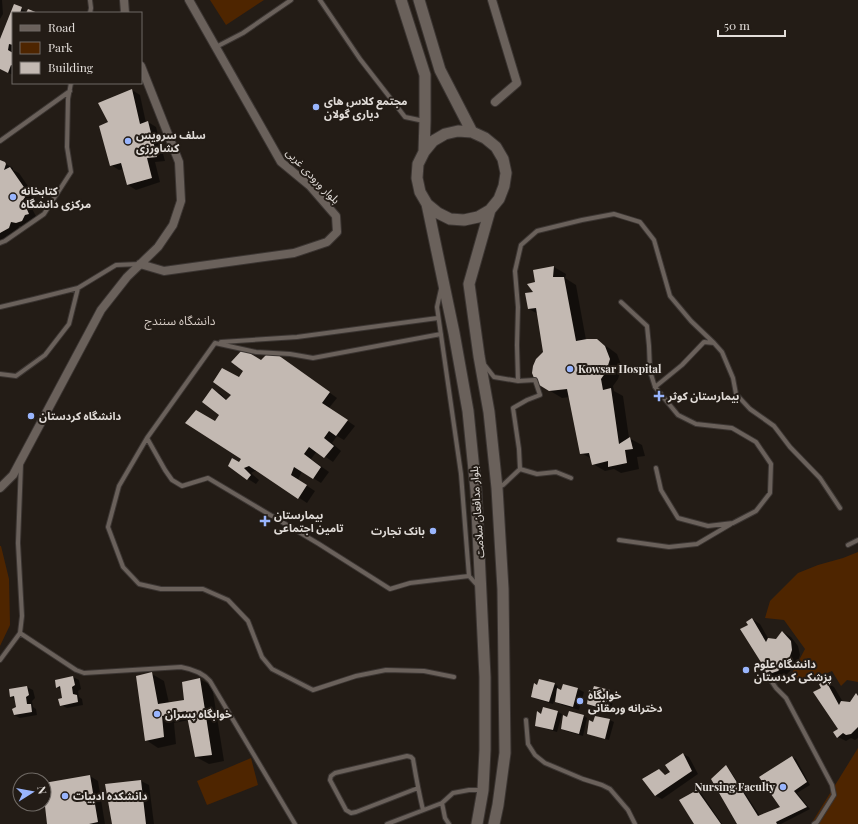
<svg xmlns="http://www.w3.org/2000/svg" width="858" height="824" font-family="'Playfair Display','Noto Sans Arabic',serif">
<style>
.green{fill:#4e2500}
.shadow{fill:#0007}
.building{fill:#c3b9b2}
.lines{fill:none;stroke-linecap:round;stroke-linejoin:round}
.service-casing{stroke:#3b3532;stroke-width:6}
.minor-casing{stroke:#3b3532;stroke-width:10}
.secondary-casing{stroke:#3b3532;stroke-width:13}
.service{stroke:#6a615b;stroke-width:4}
.minor{stroke:#6a615b;stroke-width:8}
.secondary{stroke:#6a615b;stroke-width:11}
.poi-dot{fill:#99b5fd;stroke:#231c16;stroke-width:1.5}
.labels{text-anchor:middle;stroke-width:4;stroke-linejoin:round;paint-order:stroke}
.poi-label{font-size:11px;font-weight:bold;fill:#e2ddd9;stroke:#231c16;text-anchor:start}
.street-label{font-size:11px;fill:#e2ddd9;stroke:#231c16}
.neighbourhood-label{font-size:12px;fill:#d4cac3;stroke:#231c16}
</style>
<rect width="100%" height="100%" fill="#231c16"/>
<path class="green" d="M210,0H264L226,25Z
M0,546H1L9,579L10,625L0,646Z
M858,552V682L847,680L841,686L832,671L806,682L789,679L805,649L784,620L765,618L770,601L798,573L818,565L843,558Z
M858,748V824H811Z
M251,758L258,785L207,805L197,781Z"/>
<path class="shadow" d="M0,0H2L3,14L0,19Z
M15,6L28,12L36,13H13V75L0,69V41Z
M132,90L140,95L146,123L148,122L156,127L165,161L155,162L160,182L136,190L128,185L124,169L119,170L111,165L109,123Z
M0,162L4,163L13,168V170L19,173L36,198L30,205L37,218L25,227L19,226L17,233L0,243Z
M554,267L566,274L565,278L576,285L586,340H596L609,348L617,354L622,367L618,379L613,386L614,391L623,396L629,438L642,445L645,456L637,457L639,469L621,473L614,469L605,471L593,464L592,459L581,453L570,397L562,398L537,383L544,352L538,314L529,309L534,293L536,282Z
M279,356L337,398L329,408L355,426L344,440L337,436L332,443L341,451L333,462L317,451L311,459L329,472L321,483L302,471L298,480L315,491L307,503L257,470L251,473L259,480L256,484L248,479L229,466L239,463L243,459L216,422L220,414L213,390L221,394L227,400L233,395L239,379L261,361Z
M752,619L760,624L769,640H777L783,632L791,637L798,646L800,655L798,661L794,667L786,675L781,677L778,675L772,679L764,674L766,667L749,626Z
M152,674L164,681L169,703L185,701L200,679L212,686L224,761L209,764L196,757L189,720L174,723L176,744L158,748L146,740Z
M73,677L79,680L81,689L78,691L79,697L82,699L83,705L67,708L61,705L64,698L62,690L57,687Z
M826,682L834,687L843,702L850,703L856,695L858,696V738L855,740L851,738L846,741L838,737L839,730L823,688Z
M554,684L558,686L557,689L561,692L578,689L584,692L579,710L562,705L556,702L557,695H556L553,704L536,699L533,697L538,687Z
M27,687L33,690L35,698L32,701L33,707L36,709L37,715L20,718L14,715L17,708L16,700L11,697Z
M609,691L615,694L610,712L594,707L588,704L593,694Z
M543,708L558,712L562,714L557,732L540,727L536,725L542,715Z
M584,716L587,718L583,736L566,731L562,729L567,719Z
M596,717L610,720L614,722L609,740L592,735L588,733L594,723Z
M683,754L689,757L698,774L662,799L656,796L643,779L659,771L666,776L672,772Z
M792,757L796,759L810,785L797,793L810,809L781,824H738L726,767L729,769L760,816L781,807Z
M90,776L98,781L105,824H48L44,784Z
M141,781L149,785L154,824H113Z
M697,791L701,793L722,824H695Z"/>
<path class="building" d="M14,4L22,7L20,13H13V45L9,44L8,50L13,53V66L11,65L8,73L0,69V39Z
M28,9L38,13H26Z
M132,89L140,124L148,121L157,157L147,158L152,178L127,185L121,163L110,166L99,126L108,122L98,103Z
M0,160L5,162L6,164L4,170L10,167L28,193L23,200L29,214L25,215L22,221L16,223L11,222L9,228L0,233Z
M554,266L553,277H564L576,341L587,339H597L605,346L610,359L606,372L601,379L603,390L611,388L619,444L630,437L633,449L625,450L627,463L608,467V461L592,465L589,453L580,454L567,389L549,391L536,383L532,373L533,366L536,359L543,352L536,308L528,309L525,293L533,292L527,284L535,282L533,270Z
M243,349L261,360L271,350L330,392L322,403L348,420L336,436L329,431L324,438L334,446L324,458L309,447L304,454L321,467L313,479L294,467L291,475L307,485L298,499L249,466L244,468L251,475L247,480L228,466L232,458L239,462L241,459L185,423L196,410L215,421L219,415L202,402L212,388L226,400L231,395L213,382L222,368L239,377L243,371L231,362Z
M752,618L766,642L768,638L776,639L782,631L791,641L792,650L790,656L786,663L778,671L772,673L770,671L763,675L760,669L764,667L740,629L748,625L746,622Z
M152,672L158,704L184,700L182,682L200,678L212,755L195,757L186,711L162,716L164,737L145,741L136,676Z
M73,676L75,685L72,687L73,694L77,695L78,702L60,706L58,699L62,698L60,686L56,688L55,680Z
M539,679L555,683L549,702L531,697L534,683L537,685Z
M826,681L839,705L841,701L850,702L856,693L858,696V727L851,734L846,735L843,733L837,738L833,732L838,729L813,692L821,688L819,684Z
M563,684L578,688L573,707L555,702L557,688L561,690Z
M27,686L29,695L26,697L27,704H31L32,712L14,715L12,709L16,707L14,696L10,697L9,689Z
M594,686L610,690L604,709L587,704L589,690L592,692Z
M543,707L558,711L553,730L535,726L537,711L541,714Z
M569,711L584,715L579,734L561,729L563,715L567,717Z
M595,716L610,719L605,739L587,734L589,720L593,722Z
M683,753L692,771L655,796L642,779L659,769L665,775L670,772L665,765Z
M792,756L807,782L794,791L807,807L776,822L777,824H737L711,779L726,765L758,816L780,807L759,777Z
M90,775L98,822L89,824H47L44,797V783Z
M141,780L146,824H112L105,784Z
M697,790L721,824H694L679,800Z"/>
<g class="lines">
<g class="service-casing">
<path id="service" d="M320,0L360,59L405,117L424,121
M90,13L91,8L90,0
M216,47L243,33L291,0
M0,141L70,91
M0,243L5,241L44,214L71,172L67,147L68,99L71,83
M441,289L437,307L461,474L469,576L478,586
M621,302L647,326L649,346L650,371L655,387L678,415L696,424L732,428L756,442L771,464L770,493L756,511L733,523L708,526L678,518L661,490L656,468
M0,307L34,299L78,288L116,265L140,264
M221,342L297,337L438,318
M215,343L147,438L165,470L172,480L182,486L208,478L319,544L390,589L410,583L469,576
M215,343L256,352L290,354L313,358L441,334
M483,363L494,377L518,381L535,380L540,395L527,400L513,408L519,449L520,469L503,485L497,488
M0,374L16,376L45,355L69,324L78,288
M518,381L517,345L518,307L515,271L521,245L537,231L582,220L614,214L640,222L654,240L670,296L691,321L714,343
M655,387L682,365L704,342L714,343L722,352L733,378L736,394L750,409L774,426L790,447L820,478L840,508
M147,438L119,486L108,527L123,567L139,584L161,589H203L228,600L248,621L262,657L272,669L313,690L356,676L386,670L424,671L454,677
M520,469L537,474L556,472L571,478
M619,540L669,547L697,544L731,524
M848,545L858,540
M20,633L76,670L84,673L181,667C192,669 203,673 210,681L295,824
M0,660L20,633L22,616L18,543L21,464
M768,676L776,688L786,698L832,785L834,795L817,822L814,824
M526,720L528,744L535,755L545,763L583,779L602,785L610,789L628,810L635,824
M418,788L356,812L351,813L346,810L330,780L331,776L335,773L407,756L411,757L413,759C416,777 419,793 423,810
M387,824L442,803
M449,824L445,818L442,803L453,793L469,790H483"/>
</g>
<g class="minor-casing">
<path id="minor" d="M124,0L125,13
M492,0L517,83L495,102
M140,264L164,271L294,253L327,242L337,232L336,216L310,186L281,162L189,0
M0,488L13,475L101,310L127,277L158,247L173,225L181,201L179,162L141,66"/>
</g>
<g class="secondary-casing">
<path id="secondary" d="M401,0L425,75V121L424,152L418,164L417,178L420,192L427,204L438,213L450,219L464,220L478,217L490,210L499,199L504,186L506,173L503,159L496,147L485,138L472,132L458,131L445,134L433,141L424,152
M419,0L440,70L472,132
M427,204L454,333L468,411L476,490L485,677V750L483,790L477,824
M490,210L469,284L479,356L489,412L497,488L503,589L505,753L498,805L494,824"/>
</g>
<use href="#service" class="service"/>
<use href="#minor" class="minor"/>
<use href="#secondary" class="secondary"/>
</g>
<g class="poi-dot">
<circle cx="316" cy="107" r="4"/>
<circle cx="128" cy="141" r="4"/>
<circle cx="13" cy="197" r="4"/>
<circle cx="570" cy="369" r="4"/>
<path d="M657 390h4v4h4v4h-4v4h-4v-4h-4v-4h4z"/>
<circle cx="31" cy="416" r="4"/>
<path d="M263 515h4v4h4v4h-4v4h-4v-4h-4v-4h4z"/>
<circle cx="433" cy="531" r="4"/>
<circle cx="746" cy="670" r="4"/>
<circle cx="580" cy="701" r="4"/>
<circle cx="157" cy="714" r="4"/>
<circle cx="783" cy="787" r="4"/>
<circle cx="65" cy="796" r="4"/>
</g>
<g class="labels">
<g class="poi-label">
<text x="324" y="105">مجتمع کلاس های<tspan x="324" dy="13">دیاری گولان</tspan></text>
<text x="136" y="139">سلف سرویس<tspan x="136" dy="13">کشاورزی</tspan></text>
<text x="21" y="195">کتابخانه<tspan x="21" dy="13">مرکزی دانشگاه</tspan></text>
<text x="578" y="373">Kowsar Hospital</text>
<text x="668" y="400">بیمارستان کوثر</text>
<text x="39" y="420">دانشگاه کردستان</text>
<text x="274" y="519">بیمارستان<tspan x="274" dy="13">تامین اجتماعی</tspan></text>
<text x="425" y="535" text-anchor="end">بانک تجارت</text>
<text x="754" y="668">دانشگاه علوم<tspan x="754" dy="13">پزشکی کردستان</tspan></text>
<text x="588" y="699">خوابگاه<tspan x="588" dy="13">دخترانه ورمقانی</tspan></text>
<text x="165" y="718">خوابگاه پسران</text>
<text x="775" y="791" text-anchor="end">Nursing Faculty</text>
<text x="73" y="800">دانشکده ادبیات</text>
</g>
<g class="street-label">
<text transform="translate(313 176) rotate(46)" y="4">بلوار ورودی غربی</text>
<text transform="translate(477 512) rotate(-94)" y="4">بلوار مدافعان سلامت</text>
</g>
<g class="neighbourhood-label">
<text x="180" y="325">دانشگاه سنندج</text>
</g>
</g>
<rect x="12" y="12" width="130" height="72" fill="#231c16" stroke="#6f6964"/>
<rect x="20" y="25" width="20" height="6" fill="#6a615b" stroke="#6f6964"/>
<text x="48" y="32" font-size="12" fill="#e2ddd9">Road</text>
<rect x="20" y="42" width="20" height="12" fill="#4e2500" stroke="#6f6964"/>
<text x="48" y="52" font-size="12" fill="#e2ddd9">Park</text>
<rect x="20" y="62" width="20" height="12" fill="#c3b9b2" stroke="#6f6964"/>
<text x="48" y="72" font-size="12" fill="#e2ddd9">Building</text>
<g transform="translate(32 792) rotate(79)"><circle r="19" fill="#231c16" stroke="#6f6964"/>
<path d="M0-3L7 15L0 10L-7 15Z" fill="#99b5fd"/>
<text y="-6" font-size="11" font-weight="bold" text-anchor="middle" fill="#e2ddd9">N</text>
</g>
<path d="M718 30v6h67v-6" fill="none" stroke="#e2ddd9" stroke-width="2"/>
<text x="724" y="30" font-size="12" fill="#e2ddd9" stroke="#231c16" stroke-width="3" paint-order="stroke">50 m</text>
</svg>
